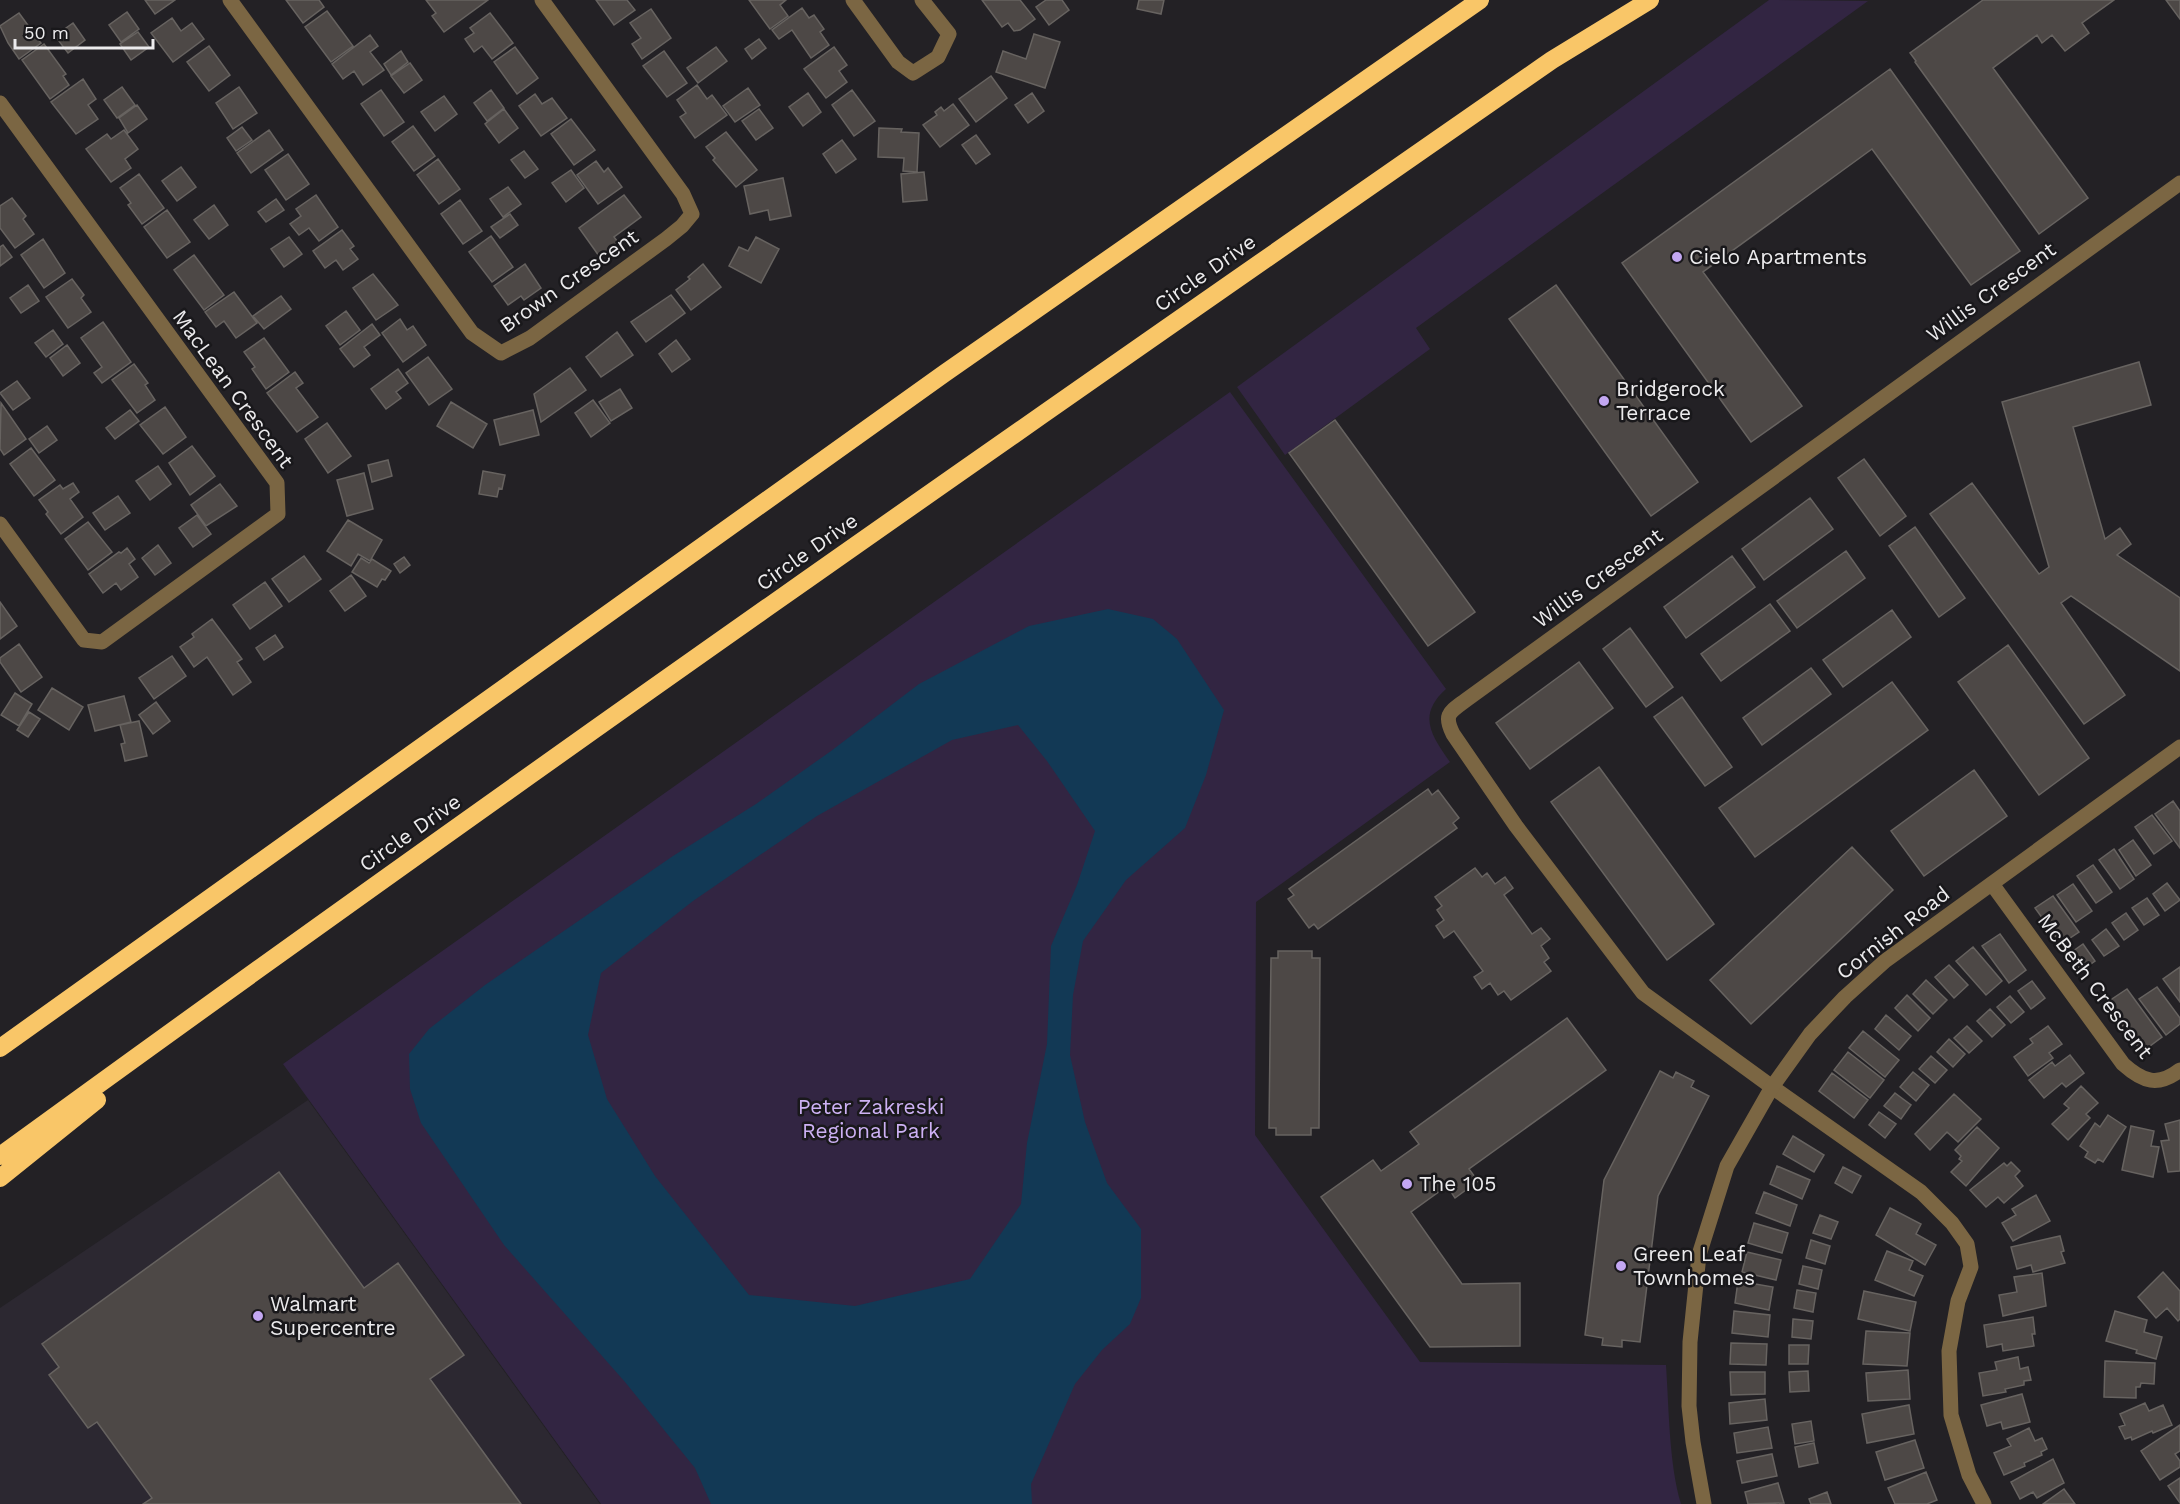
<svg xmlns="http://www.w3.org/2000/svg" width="2180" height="1504" font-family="'Work Sans',sans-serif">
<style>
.built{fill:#2c2831}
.green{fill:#322542}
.water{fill:#123955;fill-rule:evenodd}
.building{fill:#4d4846;stroke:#676360;stroke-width:1.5}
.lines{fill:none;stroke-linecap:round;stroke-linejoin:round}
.minor{stroke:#7b6643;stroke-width:15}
.tertiary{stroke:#7b6643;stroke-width:15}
.motorway{stroke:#f9c668;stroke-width:18}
.poi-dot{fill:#c3a7f2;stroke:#19181b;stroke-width:2}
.labels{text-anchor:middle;stroke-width:5;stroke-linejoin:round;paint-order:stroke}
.poi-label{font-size:21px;fill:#ecebed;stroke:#19181b;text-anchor:start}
.street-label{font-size:21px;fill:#ecebed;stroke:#19181b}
.park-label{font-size:21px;fill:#cdb1f4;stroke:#19181b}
</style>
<rect width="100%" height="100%" fill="#232125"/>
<path class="built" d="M308,1100L600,1504H0V1308Z"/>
<path class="green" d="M1769,0L1868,1L1416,328L1430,349L1285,455L1237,387Z
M1230,392L1446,689C1417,715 1431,735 1450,762L1256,902L1255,1135L1420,1362L1666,1365C1669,1408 1669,1464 1681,1504H601L283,1064Z"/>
<path class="water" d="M1108,609L1153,619L1177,639L1224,710L1206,775L1185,828L1126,880L1083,941L1073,995L1070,1055L1085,1122L1107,1183L1141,1229V1298L1130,1324L1102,1350L1075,1384L1031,1484L1032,1504H711L695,1468L625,1382L504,1245L421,1123L410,1089L409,1054L429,1029L485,985L673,856L756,804L831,751L919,684L1029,626ZM1018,725L1047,761L1095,831L1077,885L1051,946L1047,1044L1027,1143L1021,1204L970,1279L855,1306L749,1295L655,1176L607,1099L588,1035L601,973L693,901L817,816L952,740Z"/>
<path class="building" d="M145,0H175L155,14Z
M286,0H319L324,7L303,23Z
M426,0H488L444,32L432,16L436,13Z
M596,0H627L635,10L614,25Z
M749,0H786L780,5L788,16L770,29Z
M982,0H1020L1035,19L1020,30L1014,31L1008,23L1002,27Z
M1046,0H1062L1069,10L1049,25L1036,7Z
M1139,0H1164L1161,14L1137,9Z
M1983,0H2114L2082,23L2089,33L2065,51L2052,35L2042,43L2037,35L1993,68L2088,198L2039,234L1915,62L1916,61L1910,53Z
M2166,0H2180V19Z
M802,8L809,18L814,15L824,29L820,32L829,45L811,58L792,30L779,39L772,30Z
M651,9L671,38L642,59L632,44L641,38L630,23Z
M327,11L353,46L331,62L305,27Z
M127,12L139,29L121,42L109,25Z
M19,13L41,43L19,59L8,43L0,26Z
M490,13L513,43L492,59L482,46L474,52L465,39L474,33L470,28Z
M172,18L181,31L192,23L204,39L173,62L151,33Z
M73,23L85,40L68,53L55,36Z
M138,32L149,47L131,60L120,44Z
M1034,34L1060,42L1045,88L996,72L1003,51L1026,59Z
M370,35L378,46L370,52L384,70L363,85L354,71L343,79L332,64Z
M759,39L766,48L752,59L745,49Z
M44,44L66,74L63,76L69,85L50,99L22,60Z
M209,46L230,75L209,91L187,62Z
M515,47L538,78L517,94L494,62Z
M716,47L727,61L698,83L687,68Z
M834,47L847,65L839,71L847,82L826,98L804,69Z
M401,51L408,62L391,75L384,64Z
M664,51L687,83L667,97L643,66Z
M410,63L422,80L404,93L391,76Z
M1890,69L2020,251L1971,285L1872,149L1703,272L1802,406L1751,442L1622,263Z
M991,76L1007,98L976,122L959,99Z
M83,79L96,99L88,105L98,119L76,134L51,102Z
M697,85L707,99L712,95L727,115L695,138L680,117L686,113L677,100Z
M122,87L135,105L117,118L104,100Z
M239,87L257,113L233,129L216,103Z
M748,88L760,105L735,122L723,106Z
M381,90L404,122L384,136L361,104Z
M491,90L504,108L487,121L474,103Z
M852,90L875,121L854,136L832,105Z
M808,93L821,112L803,126L789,107Z
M1032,93L1044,111L1028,123L1015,105Z
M535,94L542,104L552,98L567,118L541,136L519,106Z
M444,96L457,114L435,131L421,112Z
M953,104L969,125L940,147L923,125L937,115L935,112L941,107L944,111Z
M137,105L147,119L128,133L119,118Z
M504,109L518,128L499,143L485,124Z
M759,109L773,128L756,140L742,121Z
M571,119L595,150L574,165L551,134Z
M413,126L435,156L414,171L392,142Z
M242,127L252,140L236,151L227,138Z
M879,128L902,129L901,132L919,133L917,172L903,171L904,158L878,157Z
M124,130L138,149L125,159L131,168L111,182L86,149L107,134L111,139Z
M269,130L283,150L251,173L237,153Z
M726,132L757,170L736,187L713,160L715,158L706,147Z
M976,135L990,154L976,164L962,145Z
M842,140L856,159L836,173L823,154Z
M524,151L538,169L525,178L511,160Z
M288,154L309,184L286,200L265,170Z
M438,159L460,189L439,204L417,175Z
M596,161L604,172L608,168L622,187L598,204L577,175Z
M181,167L196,187L177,201L162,181Z
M571,170L584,188L566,202L552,183Z
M924,172L927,200L903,202L901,174Z
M139,174L164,208L142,224L128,205L131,203L120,188Z
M783,178L791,216L770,220L768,210L750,214L744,186Z
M508,187L521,204L503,217L490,199Z
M316,195L338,227L319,241L309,228L299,235L290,224L301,216L296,209Z
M624,195L641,217L614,237L618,242L599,256L579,228Z
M12,198L26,216L23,219L34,234L15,248L0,228V206Z
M276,199L284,210L266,222L258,212Z
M460,200L482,231L463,244L441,214Z
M214,205L228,225L209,239L194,220Z
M167,210L190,242L167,258L144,227Z
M510,214L518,225L500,238L491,227Z
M342,230L354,246L350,249L358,259L343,270L336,260L325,268L313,251Z
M491,236L513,267L492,282L469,252Z
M289,237L302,254L284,267L271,249Z
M756,237L779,249L761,283L729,266L739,247L748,251Z
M43,239L65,273L44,288L21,255Z
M3,245L12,257L0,266V247Z
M194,255L224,295L204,310L174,270Z
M525,264L541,288L524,300L521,296L508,305L494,286Z
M703,264L721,287L691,310L676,290L690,279L688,277Z
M373,274L398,305L376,320L353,288Z
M72,279L84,295L81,298L91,312L68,328L46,297Z
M28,285L39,301L21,313L10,298Z
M1556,285L1698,482L1651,516L1509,319Z
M234,292L257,323L236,338L224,321L216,327L205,312Z
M671,295L685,313L646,342L631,322Z
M281,296L291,309L264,329L253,316Z
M346,311L360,330L340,345L326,326Z
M400,319L407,330L413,326L426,345L403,362L382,333Z
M103,322L131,362L102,383L94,373L102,367L81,338Z
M372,324L380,335L364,347L370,355L354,367L340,349Z
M53,330L63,344L46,357L35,343Z
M617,332L633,355L601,377L586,357Z
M264,338L289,372L266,389L252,369L255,367L244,352Z
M676,340L690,359L672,372L659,354Z
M67,345L80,363L63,376L50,358Z
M428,357L452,389L429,405L406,373Z
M2139,362L2151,405L2073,427L2105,539L2120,528L2131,544L2117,555L2180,598V671L2071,596L2061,603L2125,695L2084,724L1930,514L1972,483L2039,574L2049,567L2002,402Z
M134,364L148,383L145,385L155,400L137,413L112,380Z
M570,368L586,390L541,422L534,394Z
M398,369L408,383L396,392L401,398L386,409L371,389Z
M295,372L303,383L296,388L318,417L297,432L267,393Z
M17,381L30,398L13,410L0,393Z
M620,389L632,408L611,421L599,402Z
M593,400L610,423L591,437L575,413Z
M451,402L487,424L473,448L437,426Z
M1,403L26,439L4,455L0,449Z
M165,407L186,437L163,454L140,425Z
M130,410L139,421L115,439L106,428Z
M533,410L539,435L500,445L494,420Z
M1335,420L1475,612L1428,646L1289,453Z
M327,423L351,456L328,473L305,439Z
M47,426L57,440L39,453L29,439Z
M192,446L215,476L190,495L169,463Z
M31,448L55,480L34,496L10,464Z
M1864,459L1906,516L1880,536L1838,478Z
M388,460L392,476L372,482L368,465Z
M158,466L171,484L150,500L136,481Z
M483,471L505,475L502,489L499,488L497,497L479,494Z
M364,473L373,509L347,516L337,480Z
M73,483L79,492L70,499L83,517L61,534L46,514L48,512L39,500L60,485L63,489Z
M220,484L237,506L206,526L191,505Z
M118,496L130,513L105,530L93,513Z
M1810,498L1833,529L1764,580L1742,549Z
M197,515L211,534L193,547L179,528Z
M348,520L382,540L370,561L358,554L351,566L327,551Z
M88,522L112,552L88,570L65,539Z
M1915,527L1965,598L1939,617L1889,546Z
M158,545L171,563L155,575L142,558Z
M127,548L135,559L129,564L138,577L121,590L116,583L103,593L89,574L119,552L121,553Z
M1846,551L1865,578L1797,628L1777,601Z
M304,556L321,579L289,602L272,579Z
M1732,556L1755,587L1686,638L1664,607Z
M404,557L410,565L400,573L394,564Z
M361,558L369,563L372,559L391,571L385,580L382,579L377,587L352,572Z
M351,575L366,596L345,611L330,591Z
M265,582L282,606L250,629L233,605Z
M0,602L17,626L0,639Z
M1770,604L1790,631L1721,681L1701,654Z
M1892,610L1911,637L1843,687L1823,660Z
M212,619L242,659L237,662L251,682L233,695L207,657L194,667L180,647L194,637L192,634Z
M1630,628L1673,687L1646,707L1603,649Z
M275,635L283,647L264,660L256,648Z
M19,644L42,677L21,692L0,662V658Z
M2008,645L2089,758L2039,795L1958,682Z
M172,656L186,676L154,699L139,678Z
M1579,662L1613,708L1530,769L1496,723Z
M1811,668L1831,694L1762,745L1743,718Z
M1892,682L1928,730L1755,857L1719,808Z
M52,688L83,707L69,730L38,710Z
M15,693L32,704L19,726L1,715Z
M124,696L131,722L95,731L88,705Z
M1682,697L1732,767L1705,786L1654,717Z
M156,702L170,721L153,734L139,715Z
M29,712L40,719L28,737L17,730Z
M139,721L147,756L125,761L121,744L125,743L120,725Z
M1599,767L1714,924L1667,960L1551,802Z
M1974,770L2007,816L1924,876L1891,831Z
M1428,789L1432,795L1438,790L1459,818L1453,823L1457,828L1318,929L1314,924L1309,928L1288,899L1294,895L1289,889Z
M2173,801L2180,811V848L2155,814Z
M2152,815L2172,841L2154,854L2135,827Z
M2133,840L2151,865L2136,876L2119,850Z
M1852,847L1893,890L1751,1024L1710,980Z
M2114,849L2134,879L2120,889L2099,860Z
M2093,865L2112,892L2096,903L2077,876Z
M1475,868L1482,877L1487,873L1495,884L1505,877L1513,888L1504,895L1532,934L1541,928L1550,939L1541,946L1549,958L1544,962L1551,971L1511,1000L1504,991L1498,995L1490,983L1482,989L1474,977L1483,971L1454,931L1444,938L1436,926L1444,920L1437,910L1442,906L1435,897Z
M2167,883L2180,900L2165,911L2153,894Z
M2073,884L2092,911L2076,922L2057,895Z
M2053,896L2079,932L2061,944L2035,908Z
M2147,898L2159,915L2144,925L2132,908Z
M2126,913L2138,930L2124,940L2112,923Z
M2106,929L2119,946L2104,956L2092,940Z
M2000,934L2026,970L2009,983L1982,946Z
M2083,944L2095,961L2081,971L2069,954Z
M1973,947L2002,981L1986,995L1956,961Z
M1278,951H1312V958H1320L1319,1128H1311V1135H1276V1128H1269L1271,958H1278Z
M1949,965L1968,985L1954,998L1935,977Z
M2180,967V1002L2163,979Z
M1926,980L1947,1000L1933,1014L1913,994Z
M2032,981L2045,998L2031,1009L2018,991Z
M2157,987L2180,1018V1024L2166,1035L2139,999Z
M2127,989L2162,1037L2142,1052L2106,1003Z
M1907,995L1930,1018L1918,1031L1895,1008Z
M2010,996L2024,1012L2011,1023L1997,1007Z
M1990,1009L2005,1025L1992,1037L1977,1021Z
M1886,1015L1911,1036L1899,1050L1875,1029Z
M1567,1018L1606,1070L1469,1169L1478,1181L1455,1198L1447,1186L1411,1212L1462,1284L1520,1283V1346L1430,1347L1321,1197L1373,1160L1381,1171L1419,1144L1410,1132Z
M1967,1026L1982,1041L1969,1053L1954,1038Z
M2048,1026L2062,1044L2049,1053L2053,1058L2028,1076L2014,1057L2033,1043L2030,1039Z
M1863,1031L1899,1060L1885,1077L1849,1048Z
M1949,1039L1965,1054L1953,1067L1937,1052Z
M1848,1052L1884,1080L1870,1098L1834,1070Z
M2070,1055L2084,1073L2066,1087L2062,1083L2044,1098L2029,1080L2052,1062L2055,1066Z
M1931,1056L1947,1070L1935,1083L1919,1069Z
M1660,1071L1673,1078L1676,1072L1694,1081L1691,1087L1709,1096L1658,1196L1640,1342L1622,1340V1347L1602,1345L1603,1338L1585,1335L1604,1180Z
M1913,1072L1929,1085L1916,1101L1900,1087Z
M1832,1073L1868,1100L1854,1118L1819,1091Z
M2081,1086L2098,1103L2086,1114L2090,1118L2068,1140L2052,1124L2069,1108L2064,1104Z
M1895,1093L1911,1105L1901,1119L1884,1106Z
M1954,1094L1981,1119L1958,1142L1947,1132L1930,1150L1915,1134Z
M1879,1112L1896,1124L1885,1138L1869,1125Z
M2108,1115L2126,1127L2103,1162L2098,1159L2095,1163L2085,1157L2088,1152L2080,1146L2095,1123L2100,1127Z
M2180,1120V1171L2168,1172L2161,1141L2169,1140L2165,1124Z
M2131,1126L2154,1131L2151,1146L2159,1147L2153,1177L2122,1170Z
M1977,1127L1999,1148L1966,1186L1951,1172L1962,1161L1959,1159L1961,1156L1955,1150Z
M1793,1136L1824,1155L1814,1172L1783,1154Z
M2011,1162L2020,1171L2015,1176L2023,1186L2004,1203L1998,1197L1986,1207L1970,1190L2004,1163L2007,1166Z
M1777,1166L1810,1180L1802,1199L1770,1184Z
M1843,1167L1861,1176L1852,1193L1835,1183Z
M279,1172L364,1288L398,1263L464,1355L430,1379L521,1504H143L152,1498L97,1422L88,1428L49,1375L59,1367L42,1344Z
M1764,1192L1797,1205L1790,1226L1756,1213Z
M2036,1195L2050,1221L2013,1241L2002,1223L2016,1215L2012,1209Z
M1890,1208L1921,1224L1916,1234L1936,1245L1925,1265L1876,1235Z
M1820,1215L1838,1222L1831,1239L1813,1233Z
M1754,1223L1788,1233L1782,1253L1748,1243Z
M2060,1236L2064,1251L2061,1252L2065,1263L2033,1272L2031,1265L2017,1269L2011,1247Z
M1811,1240L1830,1246L1825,1264L1806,1258Z
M1887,1251L1913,1261L1909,1270L1923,1276L1914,1296L1875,1280Z
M1747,1252L1781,1260L1776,1280L1742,1272Z
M1803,1266L1822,1270L1818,1289L1799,1284Z
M2163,1272L2180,1291V1319L2178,1321L2167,1308L2156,1318L2138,1297Z
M2042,1273L2046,1306L2003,1316L1999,1295L2017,1292L2014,1277Z
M1738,1281L1773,1287L1769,1310L1735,1303Z
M1797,1290L1816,1293L1813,1312L1794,1308Z
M1864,1291L1916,1302L1910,1331L1858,1319Z
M1734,1311L1770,1315L1768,1337L1732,1333Z
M2115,1311L2147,1320L2144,1332L2162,1337L2156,1359L2136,1353L2137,1350L2106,1341Z
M2033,1317L2035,1334H2032L2034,1346L2003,1351L2002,1344L1987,1347L1984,1325Z
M1793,1319L1813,1321L1811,1339L1792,1337Z
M1866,1331L1910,1333L1907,1366L1863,1364Z
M1731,1343L1767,1344L1766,1365L1730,1364Z
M1789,1345H1809L1808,1364H1789Z
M2018,1357L2020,1369L2028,1367L2031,1380L2024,1381V1385L2005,1389L2006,1392L1983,1396L1979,1373L1997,1370L1995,1362Z
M2105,1361L2155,1363L2154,1384L2141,1383L2140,1387H2136V1398L2104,1397Z
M1908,1370L1910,1399L1868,1401L1866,1373Z
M1808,1371L1809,1391L1790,1392L1789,1372Z
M1730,1372H1765V1394L1731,1395Z
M2022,1394L2030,1422L2003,1429L2001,1422L1987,1426L1981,1405Z
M1765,1399L1767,1420L1730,1424L1729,1403Z
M2145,1403L2149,1411L2163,1405L2172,1425L2153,1433L2152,1431L2132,1440L2131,1437L2125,1439L2119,1427L2125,1425L2120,1414Z
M1909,1405L1914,1434L1867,1443L1862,1414Z
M1811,1421L1814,1441L1795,1444L1792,1424Z
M2180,1425V1451L2175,1454L2180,1461V1467L2160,1480L2141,1451Z
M1768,1427L1772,1448L1737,1453L1734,1433Z
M2029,1428L2035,1441L2042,1438L2047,1449L2041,1452L2042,1455L2024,1463L2025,1466L2004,1475L1994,1453L2011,1446L2007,1439Z
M1915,1440L1924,1468L1885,1480L1876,1452Z
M1814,1443L1818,1463L1799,1467L1795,1447Z
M1772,1454L1777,1476L1742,1483L1737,1461Z
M2053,1459L2064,1483L2037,1498L2033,1492L2020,1499L2011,1482Z
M1926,1472L1937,1500L1927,1504H1895L1888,1488Z
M2180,1478V1503L2168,1486Z
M1778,1483L1784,1503L1748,1504L1745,1492Z
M2064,1489L2075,1504H2043Z
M1827,1492L1831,1504H1811L1809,1499Z"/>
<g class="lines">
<path class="minor" d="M230,0L472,333L501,353L530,338L666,239L682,226L692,214L683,194L542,0
M853,0L898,62L913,73L938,57L949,34L922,0
M0,103L277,483L278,514L102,642L84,640L0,524
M1992,884L2123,1064C2143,1082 2158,1087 2180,1070
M1984,1504L1969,1475L1951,1415L1949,1351L1958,1301L1971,1267L1967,1244L1952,1223L1921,1192L1772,1087L1643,993L1516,826L1453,734C1443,714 1450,712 1466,700L2180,183"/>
<path class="tertiary" d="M1704,1504L1693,1442L1689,1406L1690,1342L1699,1255L1727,1166L1772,1087L1810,1034L1845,997L1885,961L2180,747"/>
<path class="motorway" d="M0,1048L945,373L1480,0
M0,1156C512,783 1032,421 1552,60L1650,0
M0,1178L97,1100"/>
</g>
<g class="poi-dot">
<circle cx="1677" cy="257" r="6"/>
<circle cx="1604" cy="401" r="6"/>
<circle cx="1407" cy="1184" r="6"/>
<circle cx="1621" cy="1266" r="6"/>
<circle cx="258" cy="1316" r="6"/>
</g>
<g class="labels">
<g class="poi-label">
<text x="1689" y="264">Cielo Apartments</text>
<text x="1616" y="396">Bridgerock<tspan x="1616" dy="24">Terrace</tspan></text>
<text x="1419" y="1191">The 105</text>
<text x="1633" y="1261">Green Leaf<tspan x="1633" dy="24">Townhomes</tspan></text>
<text x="270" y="1311">Walmart<tspan x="270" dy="24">Supercentre</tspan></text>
</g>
<g class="street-label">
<text transform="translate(1205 273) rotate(-35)" y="7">Circle Drive</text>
<text transform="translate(569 281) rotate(-35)" y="7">Brown Crescent</text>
<text transform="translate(1991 292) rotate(-36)" y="7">Willis Crescent</text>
<text transform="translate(233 389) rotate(54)" y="7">MacLean Crescent</text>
<text transform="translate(807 552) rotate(-35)" y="7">Circle Drive</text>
<text transform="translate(1598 578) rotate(-36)" y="7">Willis Crescent</text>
<text transform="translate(410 833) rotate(-35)" y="7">Circle Drive</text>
<text transform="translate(1893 933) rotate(-38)" y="7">Cornish Road</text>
<text transform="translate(2095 986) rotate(53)" y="7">McBeth Crescent</text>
</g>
<g class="park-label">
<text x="871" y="1114">Peter Zakreski<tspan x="871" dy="24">Regional Park</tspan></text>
</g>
</g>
<path d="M15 39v9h138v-9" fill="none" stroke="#ecebed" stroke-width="3"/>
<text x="24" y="39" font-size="18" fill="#ecebed" stroke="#19181b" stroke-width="4.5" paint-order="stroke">50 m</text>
</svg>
